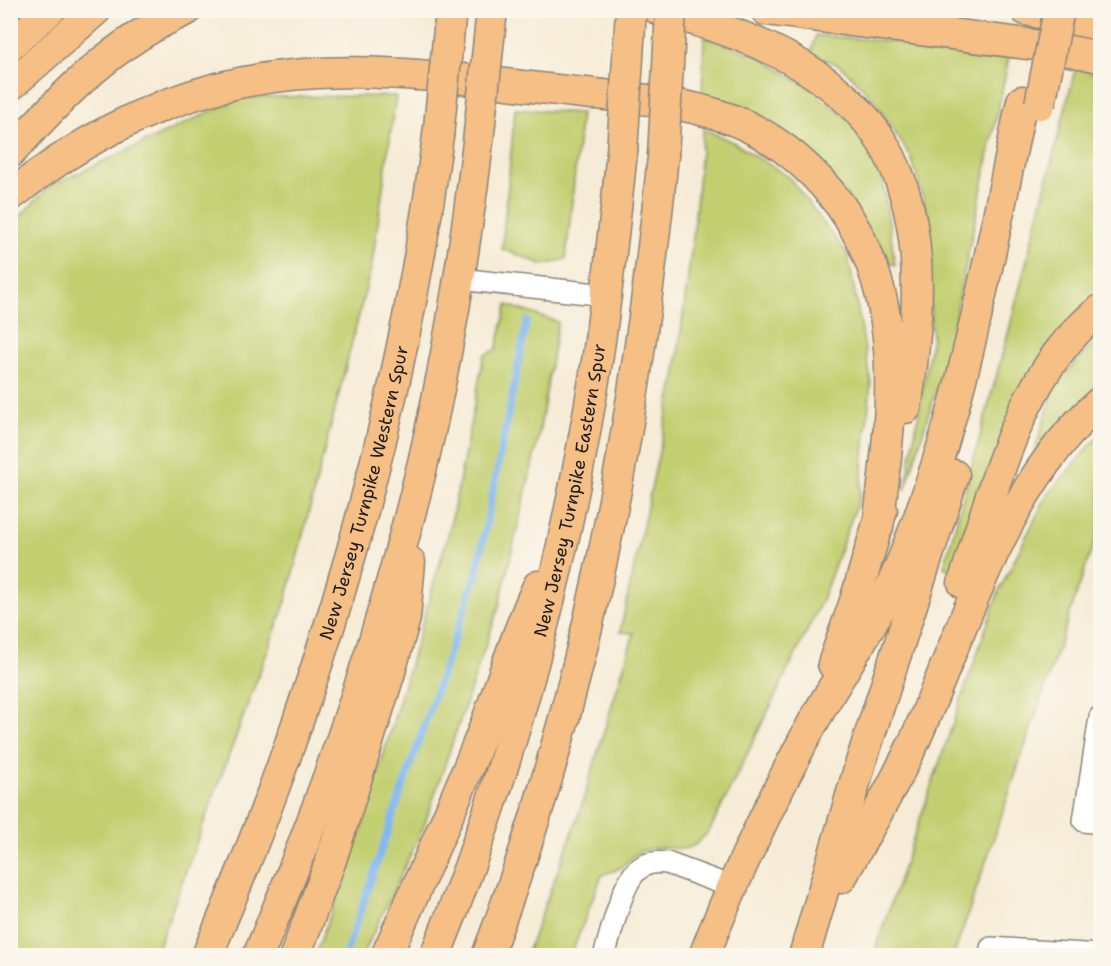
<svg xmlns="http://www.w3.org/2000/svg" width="1111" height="966" font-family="'Shantell Sans',sans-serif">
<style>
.grass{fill:#c2cf71;stroke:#6f7646;stroke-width:1.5}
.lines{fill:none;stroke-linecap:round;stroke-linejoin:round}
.stream{stroke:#7fb7ef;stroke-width:7}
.minor-casing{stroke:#898479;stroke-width:24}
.highway-casing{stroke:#898479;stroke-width:33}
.minor{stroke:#fff;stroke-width:21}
.highway{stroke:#f5bf86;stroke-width:30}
.highway-bridge-casing{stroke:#898479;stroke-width:33;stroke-linecap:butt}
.highway-bridge{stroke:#f5bf86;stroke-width:30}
.labels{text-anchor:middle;stroke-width:6;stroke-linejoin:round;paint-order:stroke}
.street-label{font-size:18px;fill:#1c1c1c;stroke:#fbf7ec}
</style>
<rect width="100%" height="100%" fill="#fbf7ec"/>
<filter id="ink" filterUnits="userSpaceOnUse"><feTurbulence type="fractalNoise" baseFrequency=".0167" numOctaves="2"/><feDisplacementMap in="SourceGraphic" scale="12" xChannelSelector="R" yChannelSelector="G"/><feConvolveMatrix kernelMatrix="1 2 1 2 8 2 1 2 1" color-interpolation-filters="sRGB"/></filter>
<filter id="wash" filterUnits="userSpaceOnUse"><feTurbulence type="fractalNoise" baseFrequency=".008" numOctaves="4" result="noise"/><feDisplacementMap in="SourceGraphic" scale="24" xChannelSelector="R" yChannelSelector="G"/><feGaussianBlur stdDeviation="1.35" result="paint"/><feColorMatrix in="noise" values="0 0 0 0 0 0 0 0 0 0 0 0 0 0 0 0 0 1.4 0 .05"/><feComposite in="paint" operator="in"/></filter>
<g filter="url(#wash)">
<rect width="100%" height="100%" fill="#f6ebd6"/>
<path class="grass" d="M816,35L1010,52L948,351L905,491L932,337L924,201L911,157L871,96L841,66L811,54Z
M704,37L759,56L815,92L859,129L883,179L895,265L883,261L846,194L702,98Z
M1077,62L1100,79V293L1044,352L955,574L944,567L1009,330Z
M396,96L372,264L286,601L155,955L11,956V225L50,186L242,97Z
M515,109L581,113L566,259L544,265L502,249Z
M703,129L731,141L789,177L848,255L871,382L860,495L822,600L712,826C685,866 676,839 642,851C633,854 628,863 620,868C615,871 608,872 602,875L571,955H526L577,820L634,633L620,632L675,378L693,237Z
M507,305L558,322L538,440L499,606L424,826L363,955H315L359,838L450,528L484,355L496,350Z
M1100,337V385L1033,456L1056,383Z
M1100,434V525L954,955H873L998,593L1046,497Z"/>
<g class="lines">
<path class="stream" d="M347,950L476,575L527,321"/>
</g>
</g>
<g filter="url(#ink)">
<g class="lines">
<g class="minor-casing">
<path id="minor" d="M459,279L606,295
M1100,717L1084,821L1100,823
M604,956C611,935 622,880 640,868C648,862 657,862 667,863L732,887
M990,956L991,948L1100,955"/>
</g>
<g class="highway-casing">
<g id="highway">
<path d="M659,10C892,71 943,176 906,408"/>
<path d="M766,10L1050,47L1100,57"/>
<path d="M1026,10L1100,25"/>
<path d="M10,45L50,10"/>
<path d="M10,86L96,10"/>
<path d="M10,153C62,96 114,41 187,10"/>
<path d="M10,196C71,147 142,108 217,88C331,58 451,78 566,91C627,98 691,100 747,126C784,144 816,173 840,205C909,301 891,418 878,527"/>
<path d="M963,583C995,489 1018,374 1100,310"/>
<path d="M833,664L855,601L882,510"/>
<path d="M841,878C867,830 896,783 918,733C967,621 1005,485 1100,402"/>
<path id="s1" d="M207,956C322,686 399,427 438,136"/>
<path d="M258,956C322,805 376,650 416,491C445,376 464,259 478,142"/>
<path d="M295,956L331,860L390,672L405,618L410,562"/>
<path d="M386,956C419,883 452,810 481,736C501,686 515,635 538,586"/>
<path id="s2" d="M435,956C511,769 563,571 595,374C607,300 614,226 622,152"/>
<path d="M487,956C585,700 636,428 663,156"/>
<path d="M704,956C734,878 770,803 809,730C837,677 873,628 897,573C961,422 988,261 1022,101"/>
<path d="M804,956L861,762L954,475"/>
</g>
</g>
<use href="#minor" class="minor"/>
<use href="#highway" class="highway"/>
<g class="highway-bridge-casing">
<path id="highway-bridge" d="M1040,104L1059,10
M438,136L451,10
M478,142L492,10
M622,152L631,10
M663,156L671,10"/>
</g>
<use href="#highway-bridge" class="highway-bridge"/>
</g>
</g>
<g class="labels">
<g class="street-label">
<text dy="6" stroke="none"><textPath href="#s2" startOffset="486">New Jersey Turnpike Eastern Spur</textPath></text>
<text dy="6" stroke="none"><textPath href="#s1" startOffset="490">New Jersey Turnpike Western Spur</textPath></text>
</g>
</g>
<rect width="1111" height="966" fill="none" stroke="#fbf7ec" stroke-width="36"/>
</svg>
